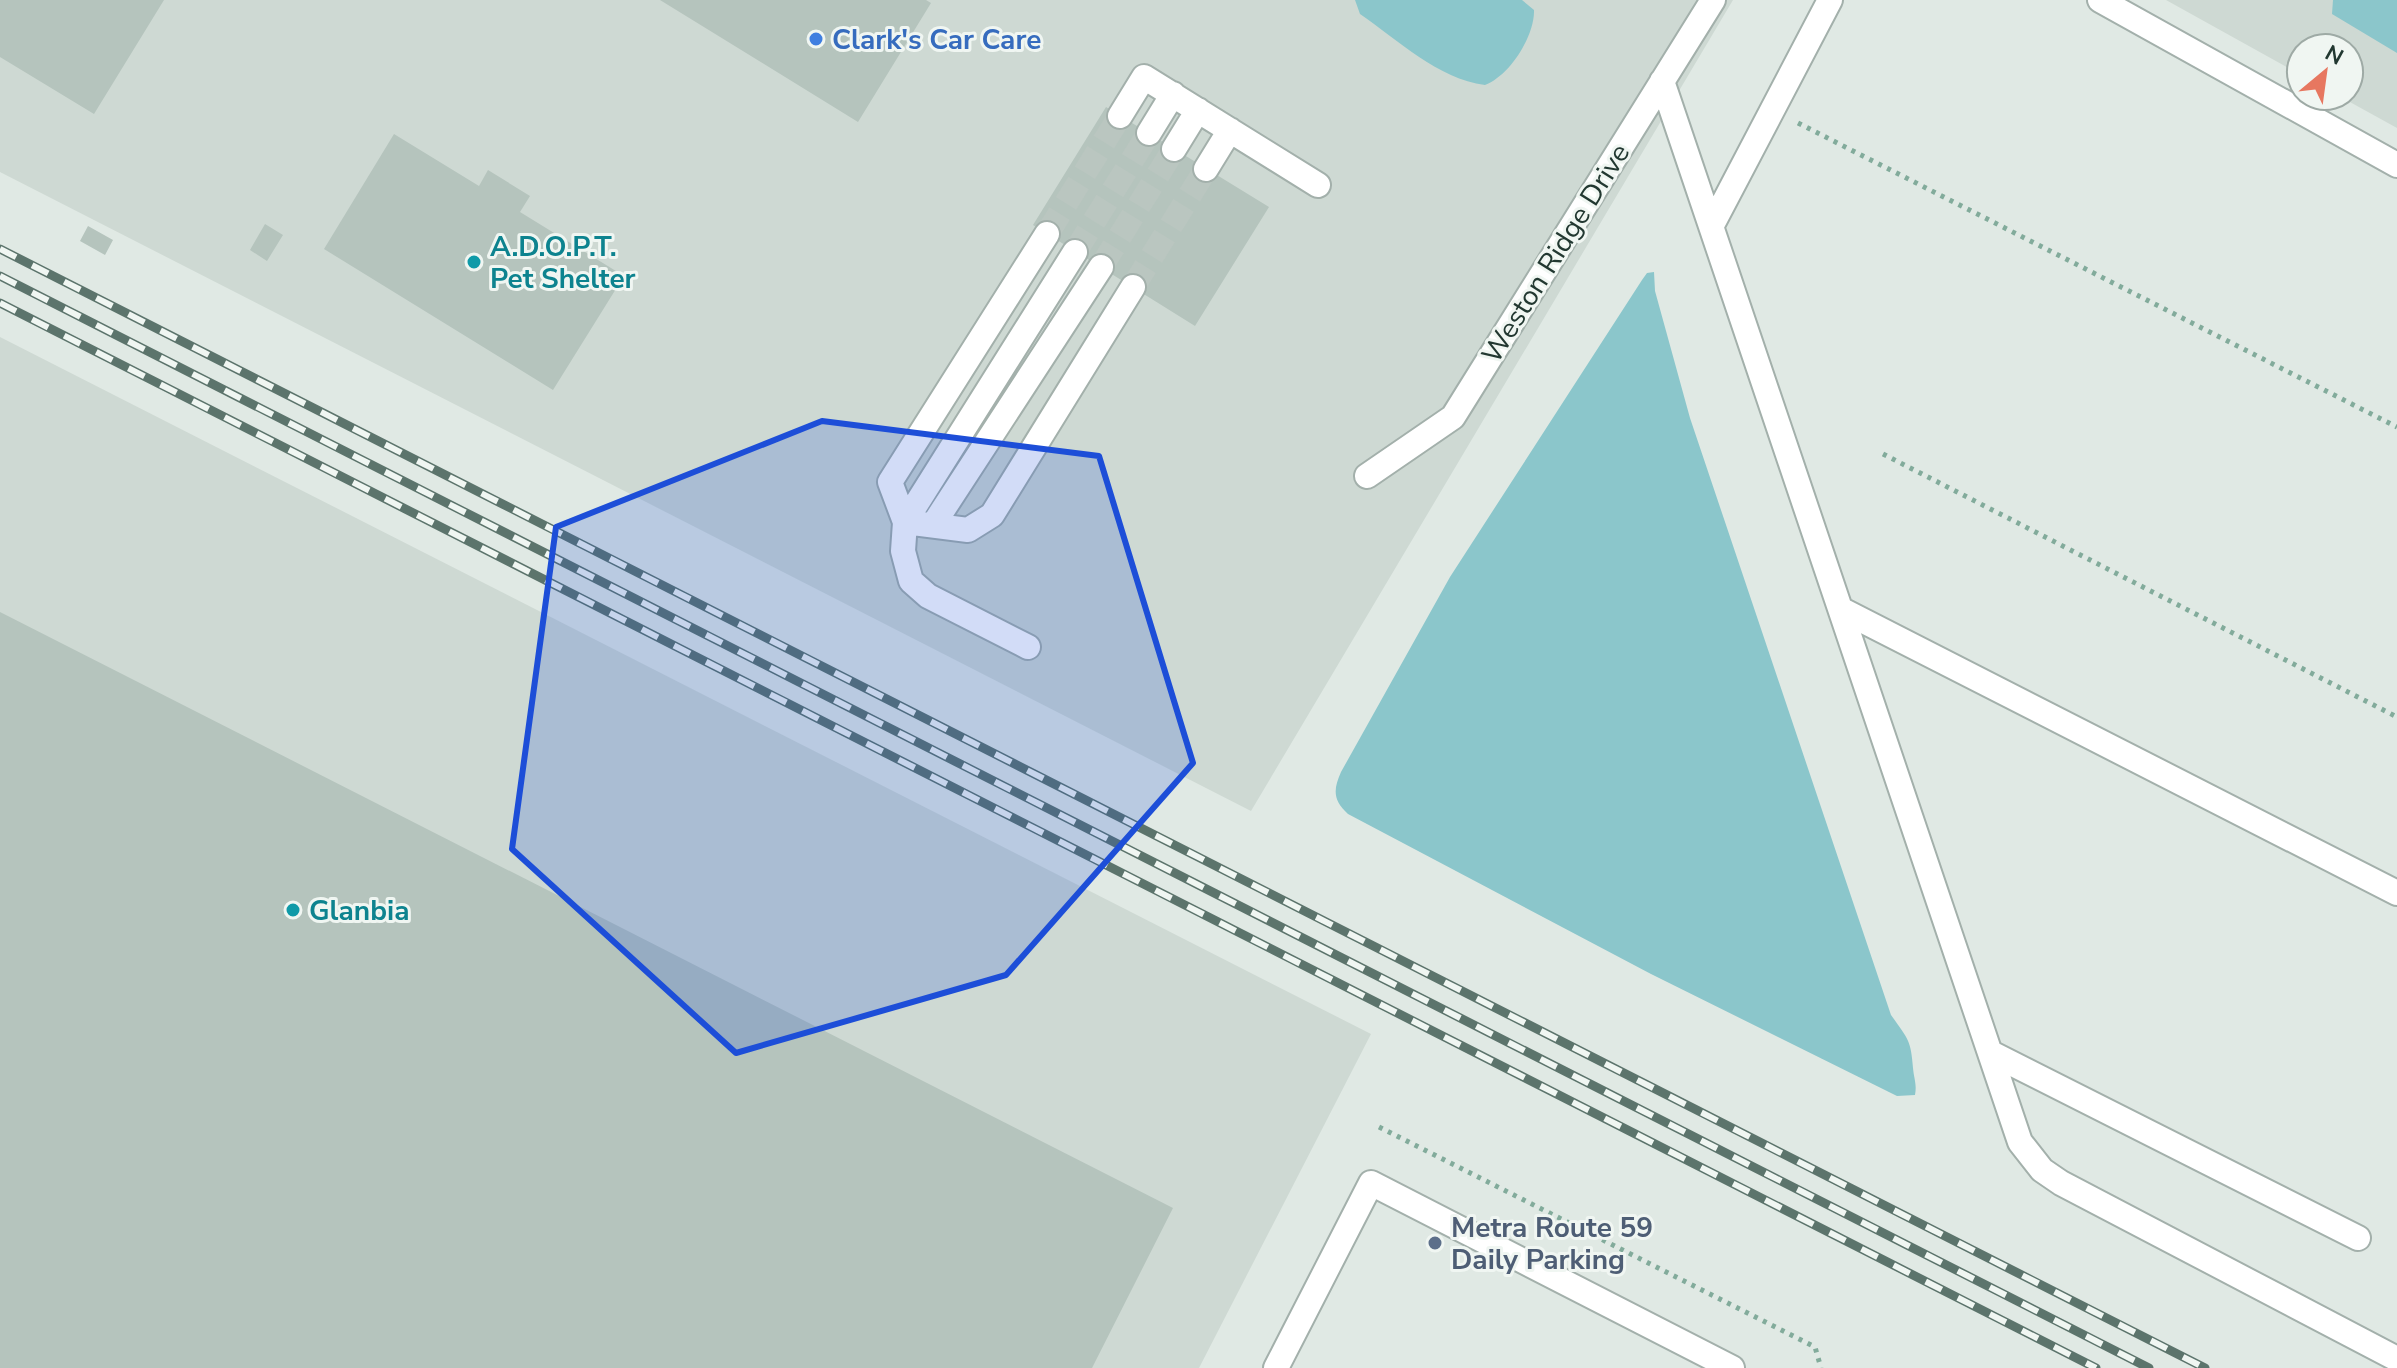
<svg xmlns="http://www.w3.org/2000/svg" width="2397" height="1368" font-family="'Nunito Sans',sans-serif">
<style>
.built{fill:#ced9d3}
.water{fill:#8bc6cb}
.building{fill:#b5c4bd}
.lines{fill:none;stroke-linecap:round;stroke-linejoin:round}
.minor-tunnel{stroke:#bac6c0;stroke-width:24;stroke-dasharray:24 12;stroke-linecap:butt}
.minor-casing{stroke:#a3b0ab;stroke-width:28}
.path{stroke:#82ab9b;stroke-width:5;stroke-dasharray:4 6;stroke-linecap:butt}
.minor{stroke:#fff;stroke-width:24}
.rail-casing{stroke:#5c746c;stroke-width:9}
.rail{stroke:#f0f6f2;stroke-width:6;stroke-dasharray:18;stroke-linecap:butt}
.marked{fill:#1d4ed8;fill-opacity:0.2;stroke:#1d4ed8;stroke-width:6;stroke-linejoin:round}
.shop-dot{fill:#3f7fe0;stroke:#f0f6f2;stroke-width:3}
.culture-dot{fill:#0f9aa8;stroke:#f0f6f2;stroke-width:3}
.service-dot{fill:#5c6f8a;stroke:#f0f6f2;stroke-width:3}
.labels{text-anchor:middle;stroke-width:6;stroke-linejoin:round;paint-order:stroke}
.shop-label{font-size:28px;font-weight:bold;fill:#366cbe;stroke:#f0f6f2;text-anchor:start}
.culture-label{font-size:28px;font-weight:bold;fill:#0d838f;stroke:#f0f6f2;text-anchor:start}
.street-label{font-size:28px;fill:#223831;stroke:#f0f6f2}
.service-label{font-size:28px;font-weight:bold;fill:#4e5e75;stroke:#f0f6f2;text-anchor:start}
</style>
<rect width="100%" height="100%" fill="#e0e9e4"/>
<path class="built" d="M0,0H1733L1251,811L0,172Z
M2166,0H2397V128L2339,96H2349V48H2301V75Z
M0,337L1371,1034L1199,1368H0Z"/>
<path class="water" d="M1355,0H1522L1534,10C1535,35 1510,76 1485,85C1438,79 1398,40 1360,14Z
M2333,0H2397V53L2332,14Z
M1654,272L1655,291L1690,418L1891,1015C1908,1039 1911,1040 1913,1068C1914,1079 1917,1084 1915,1095L1897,1096L1651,974L1348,814C1333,800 1333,790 1341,772L1450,577L1642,280L1647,273Z"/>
<path class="building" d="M0,0H164L94,114L0,57Z
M660,0H926L931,3L858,122Z
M1106,107L1269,207L1195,326L1033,225Z
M394,134L479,186L488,170L530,196L520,212L624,276L553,390L324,249Z
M265,224L283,235L267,261L250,250Z
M88,226L113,240L105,255L80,241Z
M0,612L1173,1208L1092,1368H0Z"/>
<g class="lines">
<path class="minor-tunnel" d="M1047,234L1120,116
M1075,252L1149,133
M1101,267L1174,149
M1133,287L1206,169"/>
<g class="minor-casing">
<path id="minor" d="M2100,0L2397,165
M1662,81L2020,1142L2042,1170L2061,1183L2397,1359
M1120,116L1144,77L1318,185
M1149,133L1173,94
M1174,149L1198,110
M1206,169L1230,130
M1712,225L1830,0
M1367,476L1453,417L1713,0
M905,522L968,530L992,515L1133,287
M905,522L1075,252
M933,525L1101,267
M1844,611L2397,893
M1028,647L928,596L911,581L903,551L905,522L890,482L1047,234
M1991,1053L2358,1238
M1276,1368L1371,1183L1732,1368"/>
</g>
<path class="path" d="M1798,123L2397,427
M1883,454L2397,717
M1379,1127L1815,1347L1821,1368"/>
<use href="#minor" class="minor"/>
<g class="rail-casing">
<path id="rail" d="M0,249L2205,1368
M0,276L2149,1368
M0,303L2096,1368"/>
</g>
<use href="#rail" class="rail"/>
</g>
<path class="marked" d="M822,421L1099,456L1193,763L1006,975L736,1053L512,849L556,527Z"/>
<circle class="shop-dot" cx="816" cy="39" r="8"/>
<g class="culture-dot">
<circle cx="474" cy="262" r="8"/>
<circle cx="293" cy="910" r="8"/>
</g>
<circle class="service-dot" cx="1435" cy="1243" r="8"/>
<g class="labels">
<g class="shop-label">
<text x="832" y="49">Clark's Car Care</text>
</g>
<g class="culture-label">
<text x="490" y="256">A.D.O.P.T.<tspan x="490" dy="32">Pet Shelter</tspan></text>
<text x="309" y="920">Glanbia</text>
</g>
<g class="street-label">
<text transform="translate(1555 253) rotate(-58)" y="10">Weston Ridge Drive</text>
</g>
<g class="service-label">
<text x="1451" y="1237">Metra Route 59<tspan x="1451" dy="32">Daily Parking</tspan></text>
</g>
</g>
<g transform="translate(2325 72) rotate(29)"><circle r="38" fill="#f0f6f2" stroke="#9eaaa5" stroke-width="2"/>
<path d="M0-6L14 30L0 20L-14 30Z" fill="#e77760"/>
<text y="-12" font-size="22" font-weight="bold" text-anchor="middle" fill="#223831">N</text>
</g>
</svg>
